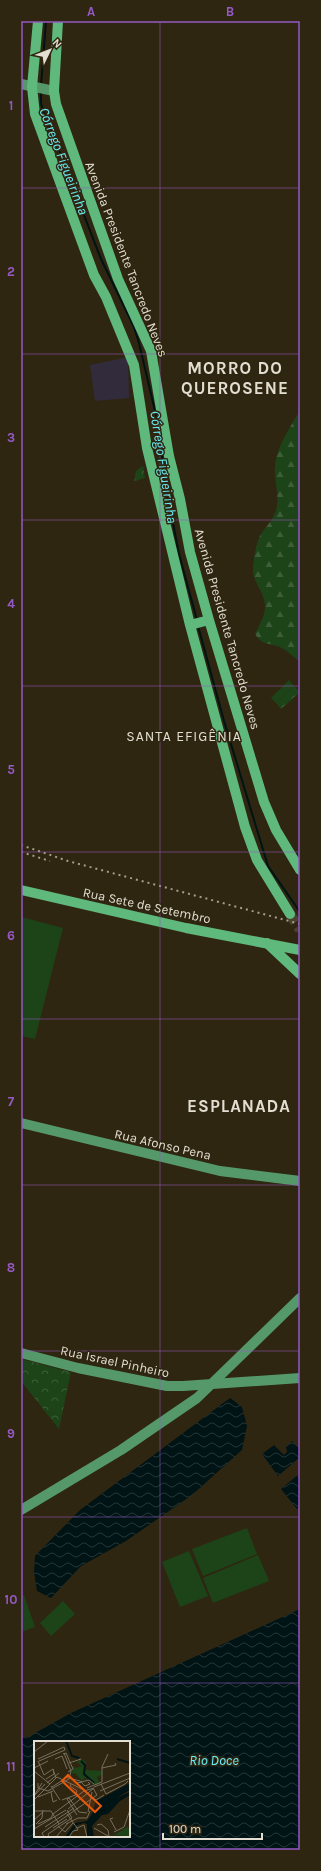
<svg xmlns="http://www.w3.org/2000/svg" width="321" height="1871" font-family="Karla,sans-serif">
<style>
.education{fill:#322b3b}
.forest{fill:url(#forest-firs)}
.park{fill:url(#park-crowns)}
.pitch{fill:#1d4318}
.water{fill:url(#water-waves);fill-rule:evenodd}
.lines{fill:none;stroke-linecap:round;stroke-linejoin:round}
.stream{stroke:#001315;stroke-width:2}
.primary-tunnel{stroke:#4a422e;stroke-width:10;stroke-dasharray:10 5;stroke-linecap:butt}
.secondary{stroke:#55996a;stroke-width:10}
.primary{stroke:#5fb87c;stroke-width:10}
.rail{stroke:#a59e8e;stroke-width:2;stroke-dasharray:2 4;stroke-linecap:butt}
.secondary-bridge{stroke:#55996a;stroke-width:10}
.grid{fill:none;stroke:#9558c4;stroke-width:1;stroke-opacity:0.55}
.labels{text-anchor:middle;stroke-width:3;stroke-linejoin:round;paint-order:stroke}
.street-label{font-size:13px;fill:#e3ded1;stroke:#2f2611}
.water-label{font-size:14px;font-style:italic;fill:#68edf5;stroke:#2f2611}
.neighbourhood-label{font-size:14px;letter-spacing:1px;fill:#e3ded1;stroke:#2f2611}
.district-label{font-size:17px;font-weight:bold;letter-spacing:1px;fill:#e3ded1;stroke:#2f2611}
.inset-river{fill:none;stroke:#001315;stroke-width:2}
.inset-road{fill:none;stroke:#77705e;stroke-width:1}
.view{fill:#e8590c;fill-opacity:0.15;stroke:#e8590c;stroke-width:2}
.inset-edge{fill:none;stroke:#e3ded1;stroke-width:2}
.neatline{fill:none;stroke:#9558c4;stroke-width:1.5}
.grid-label{font-size:13px;text-anchor:middle;font-weight:bold;fill:#9558c4}
</style>
<defs>
<pattern id="forest-firs" width="22" height="20" patternUnits="userSpaceOnUse"><rect width="22" height="20" fill="#1d4318"/><path d="M5 1l3.5 6h-7zM16 11l3.5 6h-7z" fill="#3e5e39"/></pattern>
<pattern id="park-crowns" width="20" height="18" patternUnits="userSpaceOnUse"><rect width="20" height="18" fill="#1d4318"/><path d="M2 6a3 3 0 1 1 6 0M12 15a3 3 0 1 1 6 0" fill="none" stroke="#3e5e39"/></pattern>
<pattern id="water-waves" width="16" height="10" patternUnits="userSpaceOnUse"><rect width="16" height="10" fill="#001315"/><path d="M0 5q4-4 8 0t8 0" fill="none" stroke="#253536"/></pattern>
</defs>
<rect width="100%" height="100%" fill="#2f2611"/>
<path class="education" d="M128,357L129,398L95,401L90,365Z"/>
<path class="forest" d="M300,410V662C294,657 289,652 282,648C270,642 263,647 255,634C259,626 266,614 265,605C264,590 251,581 253,566C254,557 256,544 260,536C264,528 272,522 275,513C281,498 274,484 275,468C276,447 290,428 300,410Z"/>
<path class="park" d="M143,466L145,478L134,481L136,471Z
M294,686L300,692L281,709L276,703Z
M21,1359L71,1372L59,1429L21,1381Z"/>
<path class="pitch" d="M289,680L294,686L276,703L271,698Z
M21,917L63,928L35,1039L21,1036Z
M247,1528L257,1554L203,1576L192,1549Z
M189,1551L208,1596L180,1607L162,1562Z
M258,1555L269,1581L213,1603L203,1578Z
M24,1595L35,1627L21,1632V1596Z
M63,1601L75,1614L51,1636L40,1623Z"/>
<path class="water" d="M230,1398L242,1407L247,1426L242,1450L192,1495L126,1541L81,1566L51,1598L37,1591L34,1572L35,1556L80,1510Z
M292,1441L300,1449V1457L278,1476L262,1454L274,1445L284,1455L287,1452L286,1447Z
M300,1473V1506L297,1509L281,1489Z
M300,1609V1850H21V1738H26L71,1713ZM35,1742H129V1836H35Z"/>
<g class="lines">
<path class="stream" d="M41,86L46,21
M41,92V104L101,259L134,327L139,343L159,428L164,476L179,554L197,620
M198,626L224,721L268,866L300,912"/>
<path class="primary-tunnel" d="M290,914L300,930"/>
<path class="secondary" d="M21,84L54,91
M21,1123L220,1171L300,1181
M21,1353L78,1368L167,1386H183
M21,1510L121,1450L197,1398L300,1298"/>
<path class="primary" d="M38,21L32,87L35,114L94,275L106,297L134,365L147,448L190,625L245,827L257,860L290,914
M58,21L54,91L56,104L118,279L151,351L169,456L180,499L190,552L209,620L264,802L276,830L300,870
M190,625L209,620
M21,890L186,928L300,950
M267,943L300,974"/>
<path class="rail" d="M21,845L68,861L300,924
M21,852L50,861"/>
<path class="secondary-bridge" d="M183,1386L300,1378"/>
</g>
<path class="grid" d="M160,21V1850M21,188H300M21,354H300M21,520H300M21,686H300M21,852H300M21,1019H300M21,1185H300M21,1351H300M21,1517H300M21,1683H300"/>
<g class="labels">
<g class="street-label">
<text transform="translate(127 259) rotate(69)" y="5">Avenida Presidente Tancredo Neves</text>
<text transform="translate(228 629) rotate(74)" y="5">Avenida Presidente Tancredo Neves</text>
<text transform="translate(147 905) rotate(12)" y="5">Rua Sete de Setembro</text>
<text transform="translate(163 1144) rotate(13)" y="5">Rua Afonso Pena</text>
<text transform="translate(115 1361) rotate(12)" y="5">Rua Israel Pinheiro</text>
</g>
<g class="water-label">
<text transform="translate(64 161) rotate(69)" y="5">Córrego Figueirinha</text>
<text transform="translate(164 467) rotate(81)" y="5">Córrego Figueirinha</text>
<text x="214" y="1765">Rio Doce</text>
</g>
<g class="neighbourhood-label">
<text x="184" y="741">SANTA EFIGÊNIA</text>
</g>
<g class="district-label">
<text x="235" y="374">MORRO DO<tspan x="235" dy="20">QUEROSENE</tspan></text>
<text x="239" y="1112">ESPLANADA</text>
</g>
</g>
<g transform="translate(34 1741)">
<rect width="96" height="96" fill="#2f2611"/>
<path d="M47,18L52,21L51,29L67,30L68,34L63,36L65,41L62,45L56,38L50,37L48,40L41,32L38,33L39,25L42,27L48,25L43,21ZM93,86L96,88V96L82,94L77,96Z" fill="#1d4318"/>
<path d="M96,42V49L82,57L96,51V54L86,60L74,73L68,74L58,85L60,96H53V83L50,82L43,84L35,96H31L41,82L53,80L58,73L62,60Z" fill="#001315"/>
<path class="inset-river" d="M32,0L38,15L45,17M83,18L96,22M47,20L51,24L50,33L60,42"/>
<path class="inset-road" d="M0,11L14,0M29,13L32,12L39,28L34,31M4,18L30,6L31,9L5,20M21,18L28,15L33,28M4,20L10,34L19,28L22,37M35,22L47,18M0,27L14,20M68,27L82,24L81,22M0,30L16,43M31,36L46,40L51,45L56,43L54,41M12,38L20,33L19,28M48,41L43,42L55,39L60,43M4,42V47L14,50L35,38L37,30L30,12M13,42L25,32M37,43L36,45L43,50L42,53M67,43L72,53L91,43L94,40M17,45L26,59M18,46L29,39M60,46L96,32M53,47L68,41V26L74,13M66,50L96,37M17,51L19,61L23,59M1,53L8,42M0,55L11,43M4,56L19,50M58,56L62,59L70,54M0,59L23,36L50,49M28,59L44,53M34,68L60,47M0,70H17L25,83M54,71L58,51M19,73L50,50L60,47M33,73L43,87M43,74L33,58L35,57L45,71L53,72M79,77L76,78L82,89M0,79L9,71M2,83L8,77L9,69M4,83L17,77L19,73M32,83L44,77H53L56,70M63,84L67,83L74,89L75,95M24,85L31,91L39,82M11,86L40,67M19,87L33,78M43,87L50,84L53,96M60,87L74,95M0,88L32,69M80,91L90,86L96,69M10,96L8,92L63,54L59,47M15,96L14,93L38,77L33,69M22,96L34,82M35,96L39,90L44,89L43,87"/>
<path class="view" d="M34,34L67,65L61,71L28,40Z"/>
<rect width="96" height="96" class="inset-edge"/>
</g>
<rect width="321" height="1871" fill="none" stroke="#2f2611" stroke-width="44"/>
<g transform="translate(50 50) rotate(47)" stroke="#2f2611" stroke-width="3" paint-order="stroke">
<path d="M0-3L7 15L0 10L-7 15Z" fill="#e3ded1"/>
<text y="-6" font-size="11" font-weight="bold" text-anchor="middle" fill="#e3ded1">N</text>
</g>
<path d="M163 1833v6h99v-6" fill="none" stroke="#e3ded1" stroke-width="2"/>
<text x="169" y="1833" font-size="12" fill="#e3ded1" stroke="#2f2611" stroke-width="3" paint-order="stroke">100 m</text>
<rect x="22" y="22" width="277" height="1827" class="neatline"/>
<g class="grid-label">
<text x="91" y="16">A</text>
<text x="230" y="16">B</text>
<text x="11" y="110">1</text>
<text x="11" y="276">2</text>
<text x="11" y="442">3</text>
<text x="11" y="608">4</text>
<text x="11" y="774">5</text>
<text x="11" y="940">6</text>
<text x="11" y="1106">7</text>
<text x="11" y="1272">8</text>
<text x="11" y="1438">9</text>
<text x="11" y="1604">10</text>
<text x="11" y="1771">11</text>
</g>
</svg>
